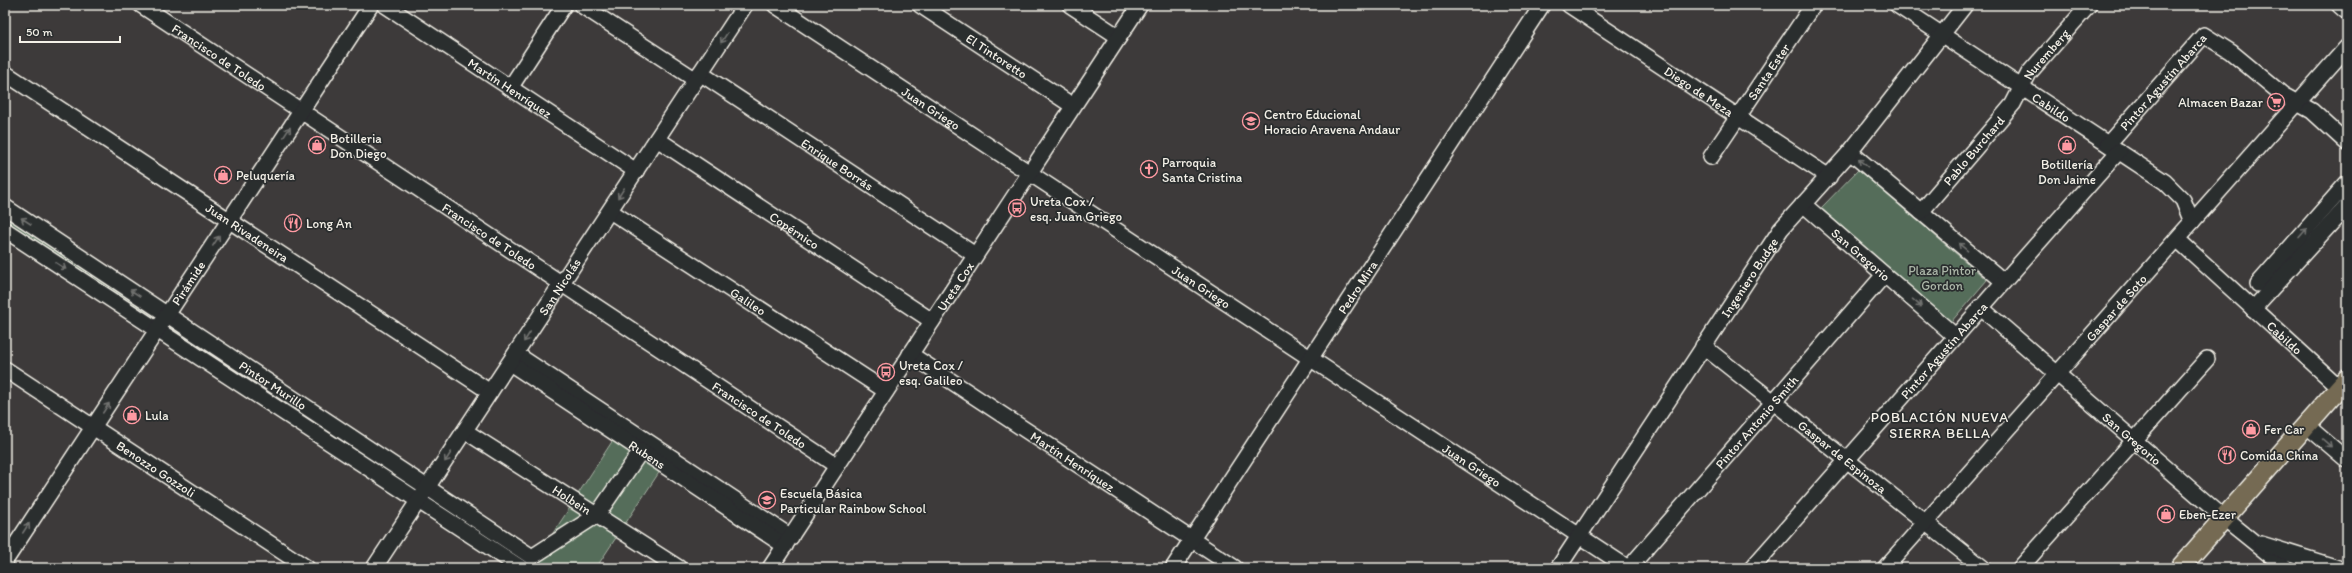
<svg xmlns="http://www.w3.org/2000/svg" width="2352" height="573" font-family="Itim,sans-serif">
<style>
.green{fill:#546d5a;stroke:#a4afa1}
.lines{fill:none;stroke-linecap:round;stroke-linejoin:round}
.minor-casing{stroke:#f4f1e8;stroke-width:18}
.major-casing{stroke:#f4f1e8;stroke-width:22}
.minor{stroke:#2a2d2e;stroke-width:15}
.major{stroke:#756b52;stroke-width:19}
.oneway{stroke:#71726f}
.labels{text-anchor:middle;stroke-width:3.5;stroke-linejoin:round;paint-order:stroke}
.street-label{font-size:13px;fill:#f4f1e8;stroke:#2a2d2e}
.poi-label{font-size:13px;fill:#f4f1e8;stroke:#2a2d2e;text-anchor:start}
.park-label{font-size:13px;fill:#acb6a8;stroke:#2a2d2e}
.neighbourhood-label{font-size:14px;letter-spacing:1px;fill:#f4f1e8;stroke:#2a2d2e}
</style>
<rect width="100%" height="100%" fill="#3d3a3a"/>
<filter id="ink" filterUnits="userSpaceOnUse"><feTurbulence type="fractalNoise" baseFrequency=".025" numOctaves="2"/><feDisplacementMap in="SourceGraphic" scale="8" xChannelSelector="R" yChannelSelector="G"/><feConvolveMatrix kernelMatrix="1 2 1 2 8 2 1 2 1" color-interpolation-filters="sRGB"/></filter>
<g filter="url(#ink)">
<path class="green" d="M1858,170L1987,280L1951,322L1821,208Z
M5,215L529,559V565H526L5,225Z
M615,437L634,450L595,510L576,497Z
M641,455L662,468L596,568H536L535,557L598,521Z
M571,506L589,518L545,545Z"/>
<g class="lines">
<g class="minor-casing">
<g id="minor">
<path id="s1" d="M141,5L837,466"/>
<path id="s2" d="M385,5L636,171"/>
<path d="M581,5L696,80"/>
<path id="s3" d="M775,5L1628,568"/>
<path id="s4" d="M920,5L1073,106"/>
<path d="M1070,5L1119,37"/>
<path id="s5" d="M1569,5L1829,177"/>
<path id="s6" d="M1897,5L2165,182L2183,200L2192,222"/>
<path d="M2339,5L2347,12"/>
<path id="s7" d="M5,73L490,392"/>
<path id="s8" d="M700,73L975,255"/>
<path d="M510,88L564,5"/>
<path id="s9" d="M657,139L932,321"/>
<path id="s10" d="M2108,144L2204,35L2231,52L2283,95L2312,111L2347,143"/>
<path d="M1850,152L2003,281"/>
<path id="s11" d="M1711,157L1813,5"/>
<path id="s12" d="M1803,204L1955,336"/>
<path id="s13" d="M5,207L532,557"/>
<path id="s14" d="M610,211L886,391"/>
<path id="s15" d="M1921,212L2013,104L2029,73L2089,5"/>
<path d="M5,230L521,568"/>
<path id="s16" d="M2177,239L2340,388"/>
<path d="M2258,284L2347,183"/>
<path id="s17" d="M1980,307L2224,518L2286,568"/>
<path d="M2253,309L2347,206"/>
<path id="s18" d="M1703,346L1983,568"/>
<path d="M516,354L791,537"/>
<path id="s19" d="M910,354L1235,568"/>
<path id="s20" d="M510,363L785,546"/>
<path id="s21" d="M5,369L307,568"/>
<path d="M2306,425L2347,460"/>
<path id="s22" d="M465,431L679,568"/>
<path d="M2261,544L2338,568"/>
<path d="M532,557L597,515L641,451"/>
<path id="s23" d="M5,561L371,5"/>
<path id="s24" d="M374,568L745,5"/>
<path id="s25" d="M770,568L1140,5"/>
<path id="s26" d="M1173,568L1542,5"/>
<path id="s27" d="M1558,568L1781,229L1850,152L1965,5"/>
<path id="s28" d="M1629,568L1884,275"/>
<path id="s29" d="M1752,568L2119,151"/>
<path id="s30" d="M1885,568L2347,47"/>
<path d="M2020,568L2207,359"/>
</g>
</g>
<g class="major-casing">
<path id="major" d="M2180,568L2347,379"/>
</g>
<use href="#minor" class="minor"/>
<use href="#major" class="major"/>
</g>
<defs><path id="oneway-shaft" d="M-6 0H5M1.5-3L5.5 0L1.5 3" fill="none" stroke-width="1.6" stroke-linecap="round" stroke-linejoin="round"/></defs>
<g class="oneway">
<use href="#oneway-shaft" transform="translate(724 38) rotate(123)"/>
<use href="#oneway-shaft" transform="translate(287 132) rotate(-57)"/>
<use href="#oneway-shaft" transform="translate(1863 163) rotate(-140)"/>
<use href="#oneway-shaft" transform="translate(621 193) rotate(123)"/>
<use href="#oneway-shaft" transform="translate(26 221) rotate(-147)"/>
<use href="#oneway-shaft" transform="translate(2303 233) rotate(-49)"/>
<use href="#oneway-shaft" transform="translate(216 241) rotate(-57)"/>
<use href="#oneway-shaft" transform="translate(1963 247) rotate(-140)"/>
<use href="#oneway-shaft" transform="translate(61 266) rotate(33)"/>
<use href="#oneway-shaft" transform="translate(135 293) rotate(-147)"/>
<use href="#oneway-shaft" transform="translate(1917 303) rotate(41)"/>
<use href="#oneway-shaft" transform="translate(527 337) rotate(123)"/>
<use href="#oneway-shaft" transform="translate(106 408) rotate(-57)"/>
<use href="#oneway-shaft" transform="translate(2327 443) rotate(41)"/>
<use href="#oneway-shaft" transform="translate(448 457) rotate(123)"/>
<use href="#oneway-shaft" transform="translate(26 528) rotate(-57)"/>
</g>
</g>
<defs>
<g id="supermarket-ring" transform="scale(0.9)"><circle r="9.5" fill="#2a2d2e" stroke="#ff9aa2" stroke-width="1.5"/><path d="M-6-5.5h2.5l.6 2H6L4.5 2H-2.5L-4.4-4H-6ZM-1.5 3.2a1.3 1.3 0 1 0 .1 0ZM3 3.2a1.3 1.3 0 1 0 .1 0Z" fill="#ff9aa2"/></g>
<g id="school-ring" transform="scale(0.9)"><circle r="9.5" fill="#2a2d2e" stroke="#ff9aa2" stroke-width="1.5"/><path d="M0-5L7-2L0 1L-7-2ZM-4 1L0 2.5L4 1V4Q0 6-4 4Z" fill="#ff9aa2"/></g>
<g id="shop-ring" transform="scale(0.9)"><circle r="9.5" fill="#2a2d2e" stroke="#ff9aa2" stroke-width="1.5"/><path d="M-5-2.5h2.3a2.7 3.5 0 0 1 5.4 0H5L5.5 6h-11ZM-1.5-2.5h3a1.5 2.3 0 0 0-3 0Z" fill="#ff9aa2"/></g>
<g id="church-ring" transform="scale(0.9)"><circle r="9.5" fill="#2a2d2e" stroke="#ff9aa2" stroke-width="1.5"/><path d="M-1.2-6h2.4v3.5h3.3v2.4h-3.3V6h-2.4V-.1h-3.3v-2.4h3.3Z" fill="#ff9aa2"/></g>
<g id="bus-ring" transform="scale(0.9)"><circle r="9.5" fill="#2a2d2e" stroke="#ff9aa2" stroke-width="1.5"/><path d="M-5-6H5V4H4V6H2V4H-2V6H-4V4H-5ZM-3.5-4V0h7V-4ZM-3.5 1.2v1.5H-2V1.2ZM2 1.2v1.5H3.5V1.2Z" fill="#ff9aa2"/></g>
<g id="restaurant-ring" transform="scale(0.9)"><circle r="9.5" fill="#2a2d2e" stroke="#ff9aa2" stroke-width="1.5"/><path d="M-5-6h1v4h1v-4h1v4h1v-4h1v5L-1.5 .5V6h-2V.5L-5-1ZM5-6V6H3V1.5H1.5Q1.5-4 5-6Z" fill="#ff9aa2"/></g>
</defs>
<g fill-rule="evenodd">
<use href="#supermarket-ring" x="2276" y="102"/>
<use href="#school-ring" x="1251" y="121"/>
<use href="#shop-ring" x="317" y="145"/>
<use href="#shop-ring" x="2067" y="145"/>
<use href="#church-ring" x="1149" y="169"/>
<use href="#shop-ring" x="223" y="175"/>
<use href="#bus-ring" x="1017" y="208"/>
<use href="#restaurant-ring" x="293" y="223"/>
<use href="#bus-ring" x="886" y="372"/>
<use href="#shop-ring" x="132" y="415"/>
<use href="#shop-ring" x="2251" y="429"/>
<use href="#restaurant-ring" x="2227" y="455"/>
<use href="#school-ring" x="767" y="500"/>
<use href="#shop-ring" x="2166" y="514"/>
</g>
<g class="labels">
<g class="street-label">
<text dy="5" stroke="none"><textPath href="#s15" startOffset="202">Nuremberg</textPath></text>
<text dy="5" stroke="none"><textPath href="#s4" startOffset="92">El Tintoretto</textPath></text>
<text dy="5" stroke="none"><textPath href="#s1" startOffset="94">Francisco de Toledo</textPath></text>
<text dy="5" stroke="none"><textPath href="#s11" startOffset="103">Santa Ester</textPath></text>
<text dy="5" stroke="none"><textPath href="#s10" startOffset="83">Pintor Agustín Abarca</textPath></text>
<text dy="5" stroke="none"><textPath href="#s2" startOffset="150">Martín Henríquez</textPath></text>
<text dy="5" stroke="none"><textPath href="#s5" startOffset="156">Diego de Meza</textPath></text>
<text dy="5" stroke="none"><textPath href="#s6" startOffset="185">Cabildo</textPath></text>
<text dy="5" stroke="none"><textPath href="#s3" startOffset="187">Juan Griego</textPath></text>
<text dy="5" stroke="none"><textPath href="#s15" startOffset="81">Pablo Burchard</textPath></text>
<text dy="5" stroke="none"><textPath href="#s8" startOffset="165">Enrique Borrás</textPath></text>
<text dy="5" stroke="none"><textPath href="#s9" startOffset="165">Copérnico</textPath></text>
<text dy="5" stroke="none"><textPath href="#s7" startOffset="290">Juan Rivadeneira</textPath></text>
<text dy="5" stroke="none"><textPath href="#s1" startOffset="418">Francisco de Toledo</textPath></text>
<text dy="5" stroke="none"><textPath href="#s12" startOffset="77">San Gregorio</textPath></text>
<text dy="5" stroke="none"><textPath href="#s27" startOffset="348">Ingeniero Budge</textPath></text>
<text dy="5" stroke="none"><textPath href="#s23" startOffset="333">Pirámide</textPath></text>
<text dy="5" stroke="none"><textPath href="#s25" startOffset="337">Ureta Cox</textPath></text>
<text dy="5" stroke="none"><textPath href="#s24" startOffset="337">San Nicolás</textPath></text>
<text dy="5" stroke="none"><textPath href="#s3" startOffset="511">Juan Griego</textPath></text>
<text dy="5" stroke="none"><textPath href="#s26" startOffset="336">Pedro Mira</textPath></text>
<text dy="5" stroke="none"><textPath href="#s14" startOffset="165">Galileo</textPath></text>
<text dy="5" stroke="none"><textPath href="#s30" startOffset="348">Gaspar de Soto</textPath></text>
<text dy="5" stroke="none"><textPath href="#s16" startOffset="146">Cabildo</textPath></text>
<text dy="5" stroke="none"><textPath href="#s29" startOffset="290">Pintor Agustín Abarca</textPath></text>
<text dy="5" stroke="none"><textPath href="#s13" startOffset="322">Pintor Murillo</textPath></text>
<text dy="5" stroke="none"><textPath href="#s1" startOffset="742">Francisco de Toledo</textPath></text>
<text dy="5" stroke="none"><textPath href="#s28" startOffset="194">Pintor Antonio Smith</textPath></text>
<text dy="5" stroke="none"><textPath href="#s17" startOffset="201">San Gregorio</textPath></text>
<text dy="5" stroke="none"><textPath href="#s20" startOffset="165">Rubens</textPath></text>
<text dy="5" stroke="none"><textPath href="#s18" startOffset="178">Gaspar de Espinoza</textPath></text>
<text dy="5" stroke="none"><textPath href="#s19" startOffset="195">Martín Henríquez</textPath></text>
<text dy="5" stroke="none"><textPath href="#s3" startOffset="835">Juan Griego</textPath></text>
<text dy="5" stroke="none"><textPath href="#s21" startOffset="181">Benozzo Gozzoli</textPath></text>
<text dy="5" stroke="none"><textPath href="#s22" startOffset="127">Holbein</textPath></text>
</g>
<g class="poi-label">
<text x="2263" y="107" text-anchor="end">Almacen Bazar</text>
<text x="1264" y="119">Centro Educional<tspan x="1264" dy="15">Horacio Aravena Andaur</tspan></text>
<text x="330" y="143">Botilleria<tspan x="330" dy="15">Don Diego</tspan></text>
<text x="1162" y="167">Parroquia<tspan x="1162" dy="15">Santa Cristina</tspan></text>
<text x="2067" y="169" text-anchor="middle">Botillería<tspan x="2067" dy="15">Don Jaime</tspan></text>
<text x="236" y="180">Peluquería</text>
<text x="1030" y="206">Ureta Cox /<tspan x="1030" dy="15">esq. Juan Griego</tspan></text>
<text x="306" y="228">Long An</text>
<text x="899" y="370">Ureta Cox /<tspan x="899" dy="15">esq. Galileo</tspan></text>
<text x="145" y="420">Lula</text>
<text x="2264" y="434">Fer Car</text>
<text x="2240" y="460">Comida China</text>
<text x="780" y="498">Escuela Básica<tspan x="780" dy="15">Particular Rainbow School</tspan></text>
<text x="2179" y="519">Eben-Ezer</text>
</g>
<g class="park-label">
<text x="1942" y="275">Plaza Pintor<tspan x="1942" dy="15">Gordon</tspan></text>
</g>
<g class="neighbourhood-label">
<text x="1940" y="422">POBLACIÓN NUEVA<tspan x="1940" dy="16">SIERRA BELLA</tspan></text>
</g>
</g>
<rect width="2352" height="573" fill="none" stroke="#2a2d2e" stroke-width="20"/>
<rect x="10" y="10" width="2332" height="553" fill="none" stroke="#f4f1e8" stroke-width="1.5" filter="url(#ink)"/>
<path d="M20 36v6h100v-6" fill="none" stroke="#f4f1e8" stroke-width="2"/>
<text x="26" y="36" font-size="12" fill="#f4f1e8" stroke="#2a2d2e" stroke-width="3" paint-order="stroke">50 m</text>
</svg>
